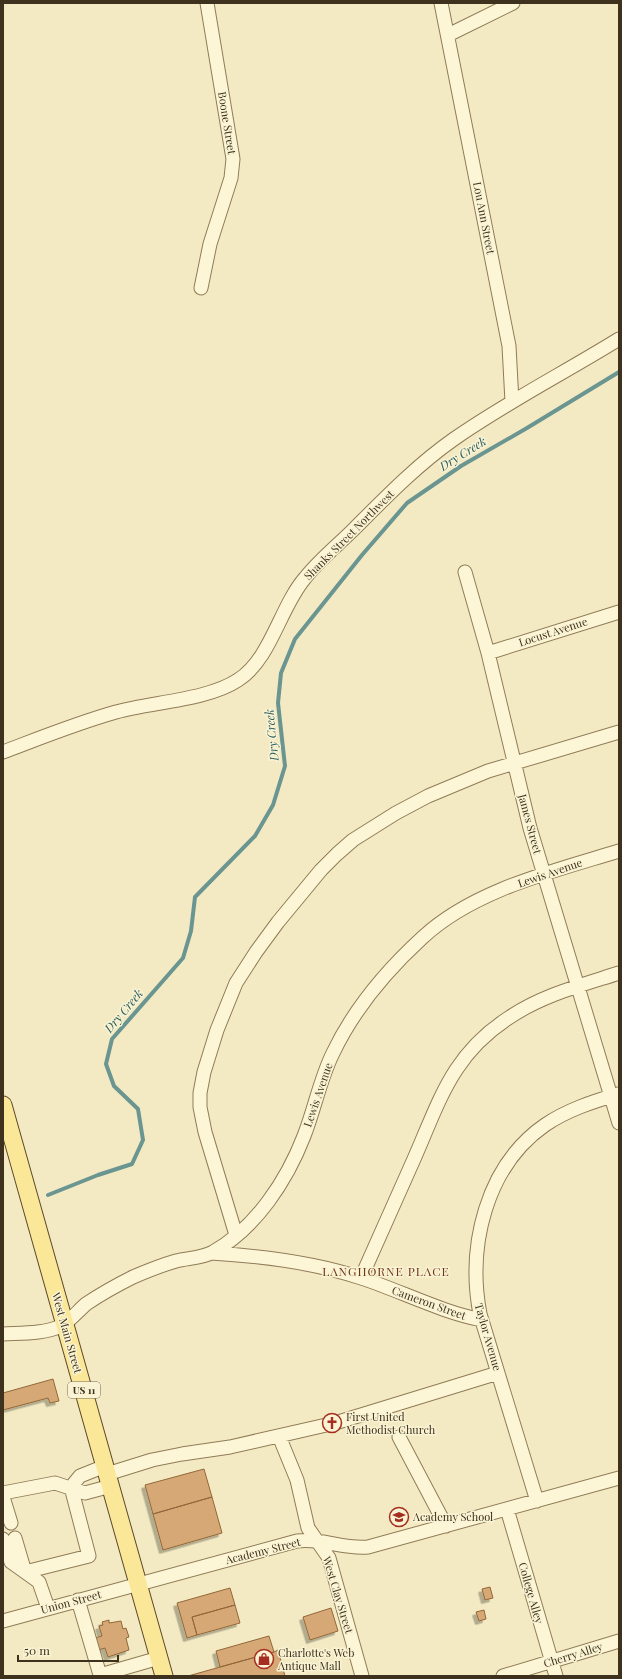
<svg xmlns="http://www.w3.org/2000/svg" width="622" height="1679" font-family="'Playfair Display',serif">
<style>
.lines{fill:none;stroke-linecap:round;stroke-linejoin:round}
.stream{stroke:#6a9590;stroke-width:4}
.building{fill:#d6a874;stroke:#92673a;filter:url(#shadow)}
.minor-casing{stroke:#907c57;stroke-width:15}
.major-casing{stroke:#5d492c;stroke-width:19}
.minor{stroke:#fcf6d7;stroke-width:13}
.major{stroke:#fae797;stroke-width:17}
.labels{text-anchor:middle;stroke-width:3;stroke-linejoin:round;paint-order:stroke}
.shield{fill:#f9f3d3;stroke:#766b54;stroke-width:1}
.shield-label{font-size:10px;font-weight:bold;fill:#3e311d}
.street-label{font-size:11px;fill:#3e311d;stroke:#f9f3d3}
.poi-label{font-size:11px;fill:#3e311d;stroke:#f9f3d3;text-anchor:start}
.water-label{font-size:12px;font-style:italic;fill:#2a5d5f;stroke:#f9f3d3}
.neighbourhood-label{font-size:12px;letter-spacing:1px;fill:#703417;stroke:#f9f3d3}
</style>
<defs>
<filter id="shadow"><feDropShadow dx="-3.5" dy="3.5" stdDeviation="0" flood-color="#0004"/></filter>
</defs>
<rect width="100%" height="100%" fill="#f3eac3"/>
<g class="lines">
<path class="stream" d="M48,1195L98,1175L132,1164L143,1140L138,1109L114,1086L106,1064L112,1039L183,958L191,931L195,897L255,836L273,805L285,766L278,703L281,673L295,639L362,555L407,503L461,466L527,428L619,372"/>
</g>
<path class="building" d="M53,1379L59,1401L50,1403L48,1398L3,1410V1393Z
M204,1469L212,1497L153,1514L145,1485Z
M212,1497L222,1533L163,1550L153,1514Z
M490,1587L493,1598L485,1600L482,1589Z
M230,1588L235,1605L192,1617L197,1635L187,1638L177,1603Z
M235,1605L240,1623L197,1635L192,1617Z
M331,1608L338,1631L310,1640L303,1617Z
M484,1610L486,1619L479,1621L476,1612Z
M109,1620V1623L121,1621L123,1629L126,1628L129,1637L126,1638L129,1650L108,1657L105,1648L95,1651L91,1639L102,1636L99,1626L103,1625L102,1622Z
M269,1636L274,1652L220,1667L216,1651Z
M278,1650L285,1676H188L274,1652Z"/>
<g class="lines">
<g class="minor-casing">
<path id="minor" d="M441,3L509,346L512,402
M448,35L513,3
M201,288L210,244L231,178L233,159L207,3
M465,572L488,653L530,828L619,1123
M488,653L619,612
M3,752C40,738 77,723 116,712C152,702 208,700 238,680C271,659 280,607 305,578C319,560 338,545 354,529C386,497 417,465 454,439C507,402 564,373 619,339
M236,1235L205,1132L200,1107V1093L204,1072L217,1030L236,983L256,952L278,922L321,870L337,854L353,840L396,813L428,796L488,771L619,732
M211,1253C262,1256 313,1262 361,1278C401,1291 441,1312 482,1320
M361,1278C379,1238 396,1199 414,1159C440,1100 452,1054 510,1017C543,995 582,985 619,973
M3,1334C21,1333 44,1334 61,1326C70,1321 78,1311 86,1304C101,1294 117,1285 133,1277C147,1271 162,1265 176,1261C188,1258 203,1258 213,1252C256,1228 287,1180 304,1136C315,1108 320,1079 333,1053C354,1009 386,971 422,938C473,890 554,871 619,851
M279,1436L297,1480L308,1528L329,1558L362,1676
M399,1437L446,1526
M107,1474L152,1460L182,1454L230,1447L335,1423L498,1373
M71,1487L80,1476L105,1466
M3,1493L55,1483L85,1493L111,1486
M3,1497L11,1523
M537,1501L480,1314C467,1246 486,1166 545,1125C567,1110 592,1102 618,1094
M507,1509L556,1676
M15,1538L25,1572
M3,1539L11,1562L39,1582L48,1608
M25,1572L89,1556L71,1487
M78,1600L100,1675L159,1658
M3,1621L297,1541C324,1538 341,1549 368,1547L619,1478
M503,1676L619,1641"/>
</g>
<g class="major-casing">
<path id="major" d="M3,1105L164,1676"/>
</g>
<use href="#minor" class="minor"/>
<use href="#major" class="major"/>
</g>
<defs>
<g id="church-ring" transform="scale(1)"><circle r="9.5" fill="#f9f3d3" stroke="#a62e20" stroke-width="1.5"/><path d="M-1.2-6h2.4v3.5h3.3v2.4h-3.3V6h-2.4V-.1h-3.3v-2.4h3.3Z" fill="#a62e20"/></g>
<g id="school-ring" transform="scale(1)"><circle r="9.5" fill="#f9f3d3" stroke="#a62e20" stroke-width="1.5"/><path d="M0-5L7-2L0 1L-7-2ZM-4 1L0 2.5L4 1V4Q0 6-4 4Z" fill="#a62e20"/></g>
<g id="shop-ring" transform="scale(1)"><circle r="9.5" fill="#f9f3d3" stroke="#a62e20" stroke-width="1.5"/><path d="M-5-2.5h2.3a2.7 3.5 0 0 1 5.4 0H5L5.5 6h-11ZM-1.5-2.5h3a1.5 2.3 0 0 0-3 0Z" fill="#a62e20"/></g>
</defs>
<g fill-rule="evenodd">
<use href="#church-ring" x="332" y="1423"/>
<use href="#school-ring" x="399" y="1517"/>
<use href="#shop-ring" x="264" y="1659"/>
</g>
<g class="labels">
<rect class="shield" x="68" y="1382" width="32" height="16" rx="3"/>
<g class="shield-label">
<text x="84" y="1394">US 11</text>
</g>
<g class="street-label">
<text transform="translate(227 123) rotate(81)" y="4">Boone Street</text>
<text transform="translate(484 218) rotate(79)" y="4">Lou Ann Street</text>
<text transform="translate(349 535) rotate(-45)" y="4">Shanks Street Northwest</text>
<text transform="translate(553 632) rotate(-18)" y="4">Locust Avenue</text>
<text transform="translate(530 824) rotate(75)" y="4">James Street</text>
<text transform="translate(550 873) rotate(-19)" y="4">Lewis Avenue</text>
<text transform="translate(318 1095) rotate(-71)" y="4">Lewis Avenue</text>
<text transform="translate(429 1303) rotate(20)" y="4">Cameron Street</text>
<text transform="translate(67 1333) rotate(74)" y="4">West Main Street</text>
<text transform="translate(488 1337) rotate(74)" y="4">Taylor Avenue</text>
<text transform="translate(263 1551) rotate(-14)" y="4">Academy Street</text>
<text transform="translate(531 1593) rotate(74)" y="4">College Alley</text>
<text transform="translate(338 1595) rotate(73)" y="4">West Clay Street</text>
<text transform="translate(71 1602) rotate(-15)" y="4">Union Street</text>
<text transform="translate(573 1655) rotate(-17)" y="4">Cherry Alley</text>
</g>
<g class="poi-label">
<text x="346" y="1421">First United<tspan x="346" dy="13">Methodist Church</tspan></text>
<text x="413" y="1521">Academy School</text>
<text x="278" y="1657">Charlotte's Web<tspan x="278" dy="13">Antique Mall</tspan></text>
</g>
<g class="water-label">
<text transform="translate(463 454) rotate(-32)" y="4">Dry Creek</text>
<text transform="translate(272 735) rotate(-96)" y="4">Dry Creek</text>
<text transform="translate(124 1011) rotate(-50)" y="4">Dry Creek</text>
</g>
<g class="neighbourhood-label">
<text x="386" y="1276">LANGHORNE PLACE</text>
</g>
</g>
<rect width="622" height="1679" fill="none" stroke="#3e311d" stroke-width="8"/>
<path d="M18 1655v6h100v-6" fill="none" stroke="#3e311d" stroke-width="2"/>
<text x="24" y="1655" font-size="12" fill="#3e311d" stroke="#f9f3d3" stroke-width="3" paint-order="stroke">50 m</text>
</svg>
